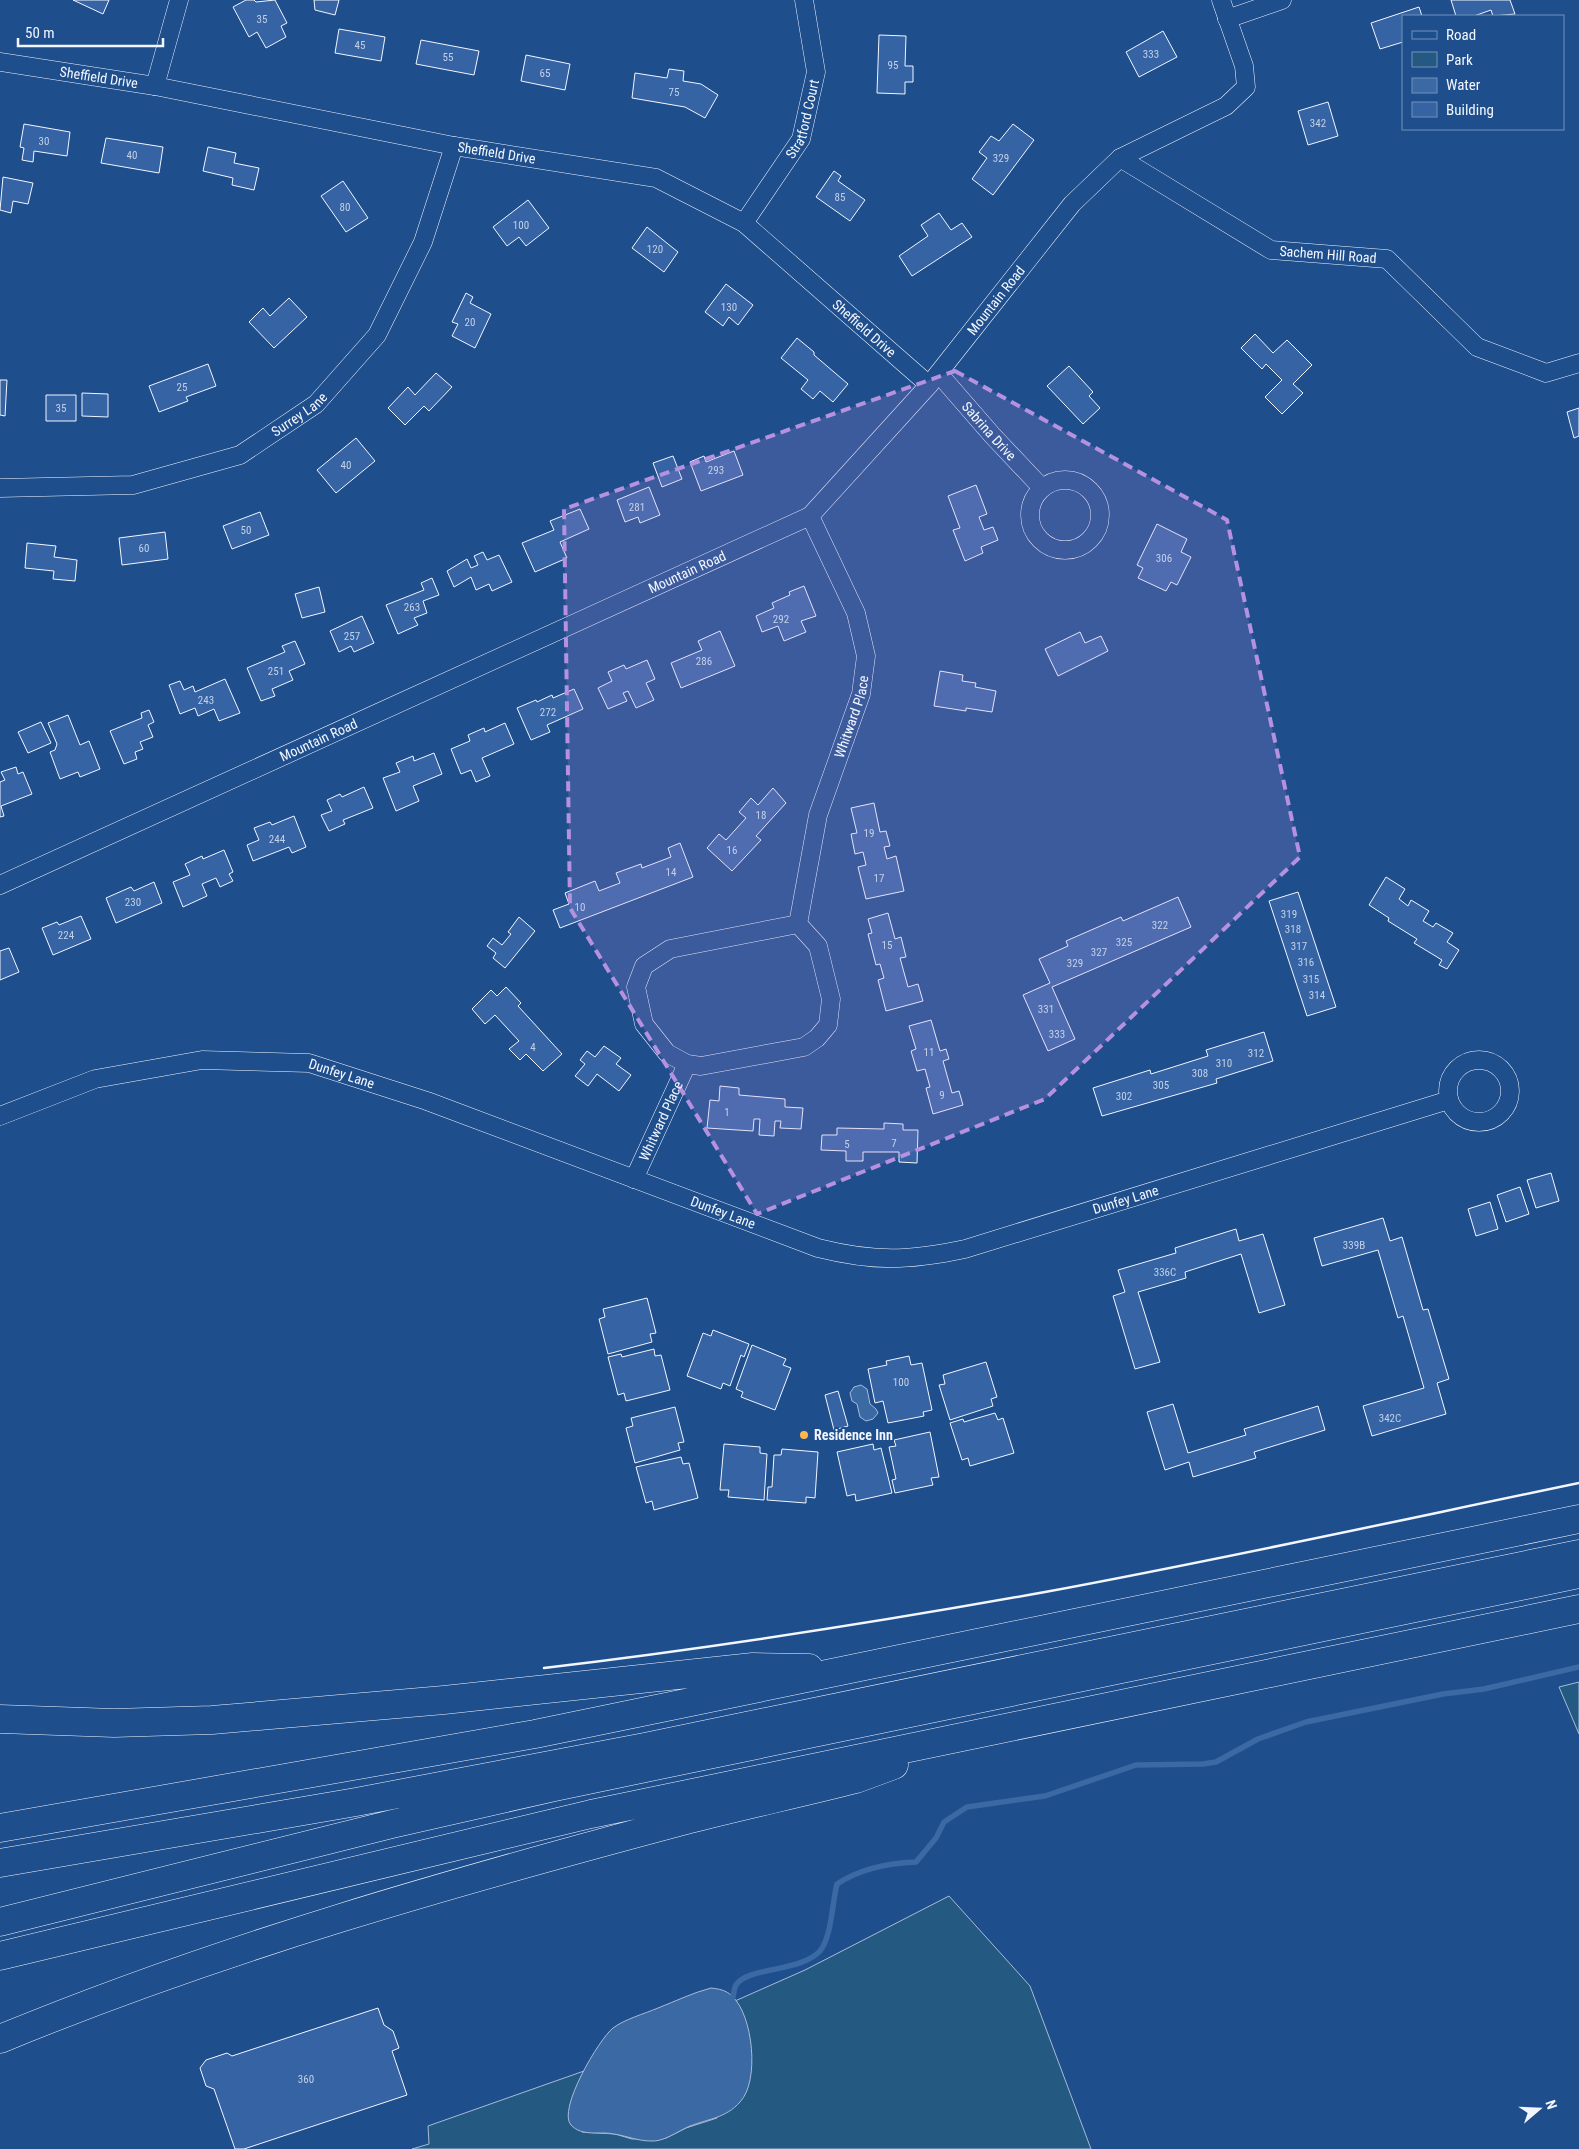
<svg xmlns="http://www.w3.org/2000/svg" width="1579" height="2149" font-family="'Roboto Condensed',sans-serif">
<style>
.green{fill:#245a82;stroke:#a8bbd7}
.water{fill:#3b69a3;stroke:#a8bbd7}
.lines{fill:none;stroke-linecap:round;stroke-linejoin:round}
.stream{stroke:#3b69a3;stroke-width:5.5}
.building{fill:#3563a3;stroke:#f2f6ff}
.street-casing{stroke:#f2f6ff;stroke-width:19}
.highway-casing{stroke:#f2f6ff;stroke-width:29}
.street{stroke:#1f4e8c;stroke-width:18}
.highway{stroke:#1f4e8c;stroke-width:28}
.wall{stroke:#f2f6ff;stroke-width:2.5}
.marked{fill:#b691df;fill-opacity:0.2;stroke:#b691df;stroke-width:4;stroke-dasharray:10 6;stroke-linejoin:round}
.poi-dot{fill:#ffb74d;stroke:#1f4e8c;stroke-width:2}
.labels{text-anchor:middle;stroke-width:4;stroke-linejoin:round;paint-order:stroke}
.number-label{font-size:11px;fill:#c3d1e8}
.street-label{font-size:14px;fill:#f2f6ff;stroke:#1f4e8c}
.poi-label{font-size:14px;font-weight:bold;fill:#f2f6ff;stroke:#1f4e8c;text-anchor:start}
</style>
<rect width="100%" height="100%" fill="#1f4e8c"/>
<path class="green" d="M1579,1682V1734L1559,1687Z
M949,1896L1030,1986L1091,2149H412L429,2144L428,2126L584,2071L579,2083L582,2132L615,2134L632,2139L666,2138L686,2128L717,2118L743,2015L735,2001L805,1970Z"/>
<path class="water" d="M861,1385L867,1389L870,1404L876,1409L878,1413L873,1419L866,1421L860,1417L857,1404L852,1401L850,1393L854,1387Z
M711,1988C719,1989 726,1990 732,1996C753,2015 760,2081 740,2102C726,2118 708,2119 690,2126C678,2131 664,2142 651,2141C638,2141 627,2136 614,2134C600,2131 582,2137 571,2125C557,2110 599,2039 613,2028C625,2019 644,2014 658,2008C676,2001 692,1993 711,1988Z"/>
<g class="lines">
<path class="stream" d="M733,1997C734,1993 734,1988 736,1985C747,1967 801,1972 820,1951C832,1936 832,1903 837,1884C860,1869 889,1863 916,1862L936,1838L944,1822L967,1807L1045,1796L1136,1765L1203,1764L1216,1762L1258,1739L1306,1722L1443,1694L1484,1689L1579,1667"/>
</g>
<path class="building" d="M73,0H109L103,14Z
M246,0H254L256,2L275,0L287,23L281,26L286,37L266,48L257,32L249,37L233,7Z
M314,0H339L335,15L315,10Z
M1451,0H1510L1515,14L1493,16L1491,10L1474,16H1456Z
M1419,7L1422,16H1403V42L1380,49L1371,23Z
M339,29L385,37L381,61L335,53Z
M1163,31L1177,57L1139,77L1126,52Z
M879,35L906,36L905,66H913V82H905V94L877,93Z
M421,40L479,51L474,75L416,64Z
M526,55L570,64L565,90L521,81Z
M669,69L684,71L683,81L701,84L718,95L705,118L685,107L632,98L635,73L667,78Z
M1328,102L1338,136L1308,145L1298,111Z
M24,124L70,132L67,156L34,151L33,162L22,160L24,148L20,147Z
M1013,124L1034,140L993,195L972,179L987,158L979,152L991,136L999,141Z
M106,138L163,147L159,173L101,163Z
M208,147L236,153L234,163L259,168L254,190L232,185L233,178L203,171Z
M834,171L841,176L838,181L865,200L850,221L816,197Z
M3,177L33,183L28,204L13,201L11,213L0,210Z
M343,181L368,218L346,232L321,196Z
M528,200L549,228L526,246L519,237L507,246L493,227Z
M939,213L951,230L962,223L972,237L912,276L899,256L928,236L921,225Z
M647,227L678,252L664,272L632,248Z
M726,284L753,305L738,325L729,317L723,326L705,312Z
M466,293L473,297L470,303L491,314L475,348L452,336L458,324L452,322Z
M289,298L307,317L274,348L249,322L263,308L270,316Z
M1255,334L1273,353L1287,340L1312,365L1293,384L1303,393L1282,414L1265,397L1282,380L1266,364L1262,369L1241,348Z
M797,338L814,352V355L848,384L833,402L820,391L813,399L801,389L808,380L781,358Z
M208,364L216,386L186,397L188,401L159,412L149,386Z
M1069,366L1093,392L1089,396L1100,408L1083,424L1047,386Z
M436,373L452,387L429,411L424,406L405,425L388,408L408,387L415,395Z
M0,380H7L5,416L0,415Z
M82,393L108,394V417L82,416Z
M46,395H76V421H46Z
M1579,408V436L1574,438L1567,412Z
M356,438L375,461L336,493L317,470Z
M734,451L743,475L701,491L690,462L704,456L706,462Z
M673,456L682,479L662,487L653,463Z
M976,485L987,514L979,517L984,530L993,527L998,540L981,547L983,553L965,561L953,530L960,528L948,496Z
M649,487L660,515L640,523L638,517L625,522L617,500Z
M580,509L589,529L560,542L567,558L535,572L522,543L554,530L550,521Z
M260,512L269,535L232,549L223,526Z
M1157,524L1187,539L1181,552L1191,557L1177,585L1171,582L1166,591L1138,578L1143,568L1137,565Z
M165,532L168,559L122,565L119,538Z
M27,543L56,546L54,557L77,560L75,581L53,579L54,571L25,568Z
M483,552L487,560L499,555L512,582L492,591L489,584L476,590L471,577L454,587L447,571L467,559L471,568L478,565L474,556Z
M432,578L439,595L423,601L427,613L414,618L418,625L398,634L386,605L424,590L421,583Z
M804,586L816,616L801,621L806,632L784,641L778,626L762,632L756,616L774,608L772,603L790,595L789,592Z
M319,587L325,612L302,618L295,594Z
M362,616L374,643L354,652L351,646L339,652L330,631Z
M720,631L735,666L681,688L671,663L702,650L698,641Z
M1080,632L1085,643L1101,636L1108,651L1058,676L1045,649Z
M295,641L305,664L289,671L293,680L272,689L275,696L261,701L247,668L285,652L282,646Z
M647,660L655,679L646,683L654,700L636,708L628,691L623,693L627,701L608,709L598,688L612,681L608,672L624,665L626,669Z
M940,671L963,675L962,681L976,683L975,687L996,691L992,712L966,708V711L934,706Z
M225,679L240,713L219,721L214,709L198,716L195,708L180,714L169,685L180,681L184,690L193,686L195,692Z
M574,689L583,709L547,725L550,732L531,740L517,708L536,700L537,702L552,695L553,698Z
M149,710L154,722L148,725L153,737L140,742L143,749L135,752L137,759L124,764L110,731L142,718L141,713Z
M68,715L80,745L89,741L100,769L80,777L78,772L60,779L50,752L55,750L57,744L48,723Z
M41,722L51,743L28,753L18,732Z
M505,723L514,744L482,758L490,776L476,782L471,770L461,774L451,749L470,741L468,735L484,728L485,732Z
M434,753L442,774L413,786L419,801L396,811L383,778L400,772L396,763L413,756L414,761Z
M16,767L18,774L23,772L32,794L1,806L4,816L0,817V782L5,780L1,772Z
M364,787L373,808L343,820L345,824L329,831L321,815L332,811L327,800L340,794L342,797Z
M773,788L786,803L756,836L761,840L732,871L707,848L719,834L726,840L746,818L739,812L751,798L758,805Z
M874,803L880,832L886,831L890,846L884,847L887,859L896,856L904,891L866,899L858,867L866,865L863,852L855,854L851,834L857,833L851,808Z
M294,816L306,847L292,853L289,847L253,861L247,845L259,840L254,828L270,822L272,825Z
M680,843L693,877L560,928L553,910L569,904L565,893L595,881L599,891L620,883L616,873L641,864L642,868L671,857L668,848Z
M224,850L233,872L229,874L233,881L220,887L216,878L202,884L207,896L183,907L173,882L190,875L185,864L202,856L203,859Z
M1386,877L1405,889L1399,899L1408,906L1411,900L1429,911L1423,921L1433,927L1436,923L1453,933L1447,942L1459,950L1447,969L1439,965L1442,960L1414,943L1417,939L1388,921L1389,918L1369,905Z
M154,882L162,903L116,923L106,898L131,887L134,891Z
M1298,892L1336,1007L1307,1016L1269,901Z
M1178,897L1191,927L1052,987L1075,1039L1048,1051L1023,995L1050,983L1039,959L1068,946L1066,941L1121,917L1123,921Z
M888,913L895,939L901,937L906,957L900,958L908,987L918,984L923,1001L886,1011L878,980L884,978L880,964L876,965L868,934L872,933L868,919Z
M81,916L91,939L53,955L42,928L57,922L59,925Z
M519,917L535,931L505,968L493,958L496,953L487,946L493,938L502,945L511,934L508,932Z
M9,948L19,972L0,980V951Z
M506,987L521,1003L518,1006L562,1054L543,1071L526,1054L520,1060L509,1049L519,1041L495,1015L485,1024L472,1009L491,990L497,996Z
M931,1020L940,1051L946,1049L949,1059L943,1061L952,1093L959,1091L963,1105L933,1114L926,1088L930,1087L925,1069L917,1071L911,1051L916,1049L909,1026Z
M1264,1032L1273,1061L1216,1079L1217,1083L1102,1116L1093,1088L1150,1070L1151,1074L1208,1056L1206,1050Z
M604,1046L621,1058L616,1064L631,1075L619,1091L597,1074L588,1086L575,1076L585,1064L580,1060L587,1051L595,1057Z
M720,1086L739,1088V1095L785,1099V1107L803,1108L801,1129L780,1128L781,1121H775L774,1136L759,1135L760,1119H754L753,1131L707,1128L710,1100L719,1101Z
M884,1123L903,1124V1130H918L917,1163L899,1162V1152H863V1161H846V1151L821,1150L822,1135H837V1128L884,1129Z
M1551,1173L1559,1201L1536,1208L1527,1180Z
M1520,1187L1529,1214L1506,1222L1497,1195Z
M1490,1202L1498,1229L1476,1236L1468,1209Z
M1383,1218L1390,1241L1402,1237L1423,1310L1428,1309L1449,1379L1437,1383L1446,1414L1372,1436L1363,1406L1424,1388L1403,1316L1398,1318L1378,1250L1322,1266L1314,1238Z
M1236,1229L1239,1241L1263,1234L1285,1305L1259,1313L1241,1254L1185,1272L1186,1278L1138,1292L1160,1362L1135,1369L1113,1296L1125,1292L1118,1270L1176,1253L1175,1248Z
M647,1298L656,1333L650,1334L652,1342L608,1354L599,1319L605,1317L603,1309Z
M713,1330L749,1344L744,1357L741,1355L730,1386L723,1383L721,1389L687,1376L703,1333L711,1336Z
M752,1345L786,1359L783,1365L791,1368L775,1410L741,1397L743,1392L736,1389Z
M654,1349L655,1356L661,1355L670,1390L626,1401L624,1393L618,1395L608,1357L621,1354L622,1357Z
M909,1356L911,1365L922,1363L932,1410L923,1412L924,1416L888,1423L883,1401L875,1403L868,1369L887,1365L886,1361Z
M986,1362L997,1397L991,1399L993,1406L950,1420L939,1385L945,1384L943,1375Z
M838,1391L848,1426L834,1430L825,1395Z
M1173,1404L1188,1453L1246,1435L1244,1429L1318,1406L1325,1430L1254,1452L1256,1458L1193,1477L1189,1462L1165,1470L1147,1412Z
M675,1407L684,1442L678,1443L680,1450L635,1463L626,1428L633,1426L631,1418Z
M995,1413L998,1420L1003,1418L1014,1453L970,1466L968,1458L962,1460L950,1423L963,1419L964,1422Z
M930,1432L939,1477L931,1478L933,1485L895,1493L892,1480L896,1479L889,1447L896,1446L894,1440Z
M724,1444L760,1447V1453L767,1454L764,1500L728,1497L729,1490H720Z
M873,1444L874,1450L881,1448L892,1493L856,1501L855,1494L847,1496L837,1452Z
M782,1449L818,1452L815,1498L806,1497V1503L767,1500L768,1487H772L774,1455H781Z
M681,1457L683,1464L689,1463L698,1498L654,1510L652,1501L646,1503L636,1467Z
M378,2008L384,2025L393,2031L399,2048L392,2051L407,2095L244,2149H235L214,2089L206,2086L200,2068L206,2060L227,2053L232,2056Z"/>
<g class="lines">
<g class="street-casing">
<g id="street">
<path d="M1227,19L1282,0"/>
<path id="s1" d="M0,62L155,86L454,146L656,178L744,223L929,385"/>
<path d="M155,86L179,0"/>
<path id="s2" d="M1120,158L1271,250L1387,259L1477,347L1546,373L1579,363"/>
<path id="s3" d="M744,223L801,139L816,72L804,0"/>
<path id="s4" d="M939,374L992,435L1042,488"/>
<circle cx="1065" cy="515" r="35"/>
<path id="s5" d="M0,488L133,485L240,455L316,404L377,335L423,242L454,146"/>
<path id="s6" d="M0,885L810,516L929,385L1072,204L1120,158L1226,106L1246,87L1244,66L1221,0"/>
<path d="M798,924L818,946L831,999L828,1025L817,1038L804,1047L701,1066L687,1064L667,1053L644,1024L636,987L644,966L670,949Z"/>
<path id="s7" d="M798,924L818,815L861,694L866,656L856,613L810,516"/>
<circle cx="1479" cy="1091" r="31"/>
<path id="s8" d="M0,1116L95,1079L202,1060L309,1063L427,1101L818,1248C874,1262 908,1261 965,1249L1449,1100"/>
<path id="s9" d="M634,1179L687,1064"/>
</g>
</g>
<g class="highway-casing">
<path id="highway" d="M0,1719L114,1723L212,1720L444,1700L753,1667L809,1668
M0,1828L535,1734L1579,1519
M0,1863L356,1802L645,1747L1579,1554
M0,1922L392,1824L554,1787L1579,1574
M0,1956L591,1814L1579,1609
M0,2039C223,1947 457,1881 690,1819C745,1805 801,1793 856,1779L894,1765"/>
</g>
<use href="#street" class="street"/>
<use href="#highway" class="highway"/>
<path class="wall" d="M544,1668C712,1648 879,1622 1045,1592C1224,1559 1401,1520 1579,1483"/>
</g>
<path class="marked" d="M955,371L1227,520L1300,857L1045,1099L757,1214L570,908L564,509Z"/>
<circle class="poi-dot" cx="804" cy="1435" r="5"/>
<g class="labels">
<g class="number-label">
<text x="262" y="23">35</text>
<text x="360" y="49">45</text>
<text x="1151" y="58">333</text>
<text x="448" y="61">55</text>
<text x="893" y="69">95</text>
<text x="545" y="77">65</text>
<text x="674" y="96">75</text>
<text x="1318" y="127">342</text>
<text x="44" y="145">30</text>
<text x="132" y="159">40</text>
<text x="1001" y="162">329</text>
<text x="840" y="201">85</text>
<text x="345" y="211">80</text>
<text x="521" y="229">100</text>
<text x="655" y="253">120</text>
<text x="729" y="311">130</text>
<text x="470" y="326">20</text>
<text x="182" y="391">25</text>
<text x="61" y="412">35</text>
<text x="346" y="469">40</text>
<text x="716" y="474">293</text>
<text x="637" y="511">281</text>
<text x="246" y="534">50</text>
<text x="144" y="552">60</text>
<text x="1164" y="562">306</text>
<text x="412" y="611">263</text>
<text x="781" y="623">292</text>
<text x="352" y="640">257</text>
<text x="704" y="665">286</text>
<text x="276" y="675">251</text>
<text x="206" y="704">243</text>
<text x="548" y="716">272</text>
<text x="761" y="819">18</text>
<text x="869" y="837">19</text>
<text x="277" y="843">244</text>
<text x="732" y="854">16</text>
<text x="671" y="876">14</text>
<text x="879" y="882">17</text>
<text x="133" y="906">230</text>
<text x="580" y="911">10</text>
<text x="1289" y="918">319</text>
<text x="1160" y="929">322</text>
<text x="1293" y="933">318</text>
<text x="66" y="939">224</text>
<text x="1124" y="946">325</text>
<text x="887" y="949">15</text>
<text x="1299" y="950">317</text>
<text x="1099" y="956">327</text>
<text x="1306" y="966">316</text>
<text x="1075" y="967">329</text>
<text x="1311" y="983">315</text>
<text x="1317" y="999">314</text>
<text x="1046" y="1013">331</text>
<text x="1057" y="1038">333</text>
<text x="533" y="1051">4</text>
<text x="929" y="1056">11</text>
<text x="1256" y="1057">312</text>
<text x="1224" y="1067">310</text>
<text x="1200" y="1077">308</text>
<text x="1161" y="1089">305</text>
<text x="942" y="1099">9</text>
<text x="1124" y="1100">302</text>
<text x="727" y="1116">1</text>
<text x="894" y="1147">7</text>
<text x="847" y="1148">5</text>
<text x="1354" y="1249">339B</text>
<text x="1165" y="1276">336C</text>
<text x="901" y="1386">100</text>
<text x="1390" y="1422">342C</text>
<text x="306" y="2083">360</text>
</g>
<g class="street-label">
<text dy="5" stroke="none"><textPath href="#s1" startOffset="100">Sheffield Drive</textPath></text>
<text dy="5" stroke="none"><textPath href="#s3" startOffset="121">Stratford Court</textPath></text>
<text dy="5" stroke="none"><textPath href="#s1" startOffset="505">Sheffield Drive</textPath></text>
<text dy="5" stroke="none"><textPath href="#s2" startOffset="234">Sachem Hill Road</textPath></text>
<text dy="5" stroke="none"><textPath href="#s6" startOffset="1175">Mountain Road</textPath></text>
<text dy="5" stroke="none"><textPath href="#s1" startOffset="925">Sheffield Drive</textPath></text>
<text dy="5" stroke="none"><textPath href="#s5" startOffset="316">Surrey Lane</textPath></text>
<text dy="5" stroke="none"><textPath href="#s4" startOffset="76">Sabrina Drive</textPath></text>
<text dy="5" stroke="none"><textPath href="#s6" startOffset="755">Mountain Road</textPath></text>
<text dy="5" stroke="none"><textPath href="#s7" startOffset="215">Whitward Place</textPath></text>
<text dy="5" stroke="none"><textPath href="#s6" startOffset="350">Mountain Road</textPath></text>
<text dy="5" stroke="none"><textPath href="#s8" startOffset="352">Dunfey Lane</textPath></text>
<text dy="5" stroke="none"><textPath href="#s9" startOffset="64">Whitward Place</textPath></text>
<text dy="5" stroke="none"><textPath href="#s8" startOffset="1176">Dunfey Lane</textPath></text>
<text dy="5" stroke="none"><textPath href="#s8" startOffset="758">Dunfey Lane</textPath></text>
</g>
<g class="poi-label">
<text x="814" y="1440">Residence Inn</text>
</g>
</g>
<rect x="1402" y="15" width="162" height="115" fill="#1f4e8c" stroke="#7391ba"/>
<rect x="1412" y="31" width="25" height="8" fill="#1f4e8c" stroke="#7391ba"/>
<text x="1446" y="40" font-size="15" fill="#f2f6ff">Road</text>
<rect x="1412" y="52" width="25" height="15" fill="#245a82" stroke="#7391ba"/>
<text x="1446" y="65" font-size="15" fill="#f2f6ff">Park</text>
<rect x="1412" y="78" width="25" height="15" fill="#3b69a3" stroke="#7391ba"/>
<text x="1446" y="90" font-size="15" fill="#f2f6ff">Water</text>
<rect x="1412" y="102" width="25" height="15" fill="#3563a3" stroke="#7391ba"/>
<text x="1446" y="115" font-size="15" fill="#f2f6ff">Building</text>
<g transform="translate(1539 2109) rotate(71)" stroke="#1f4e8c" stroke-width="4" paint-order="stroke">
<path d="M0-4L9 19L0 12L-9 19Z" fill="#f2f6ff"/>
<text y="-8" font-size="14" font-weight="bold" text-anchor="middle" fill="#f2f6ff">N</text>
</g>
<path d="M18 38v8h145v-8" fill="none" stroke="#f2f6ff" stroke-width="2.5"/>
<text x="25" y="38" font-size="15" fill="#f2f6ff" stroke="#1f4e8c" stroke-width="4" paint-order="stroke">50 m</text>
</svg>
